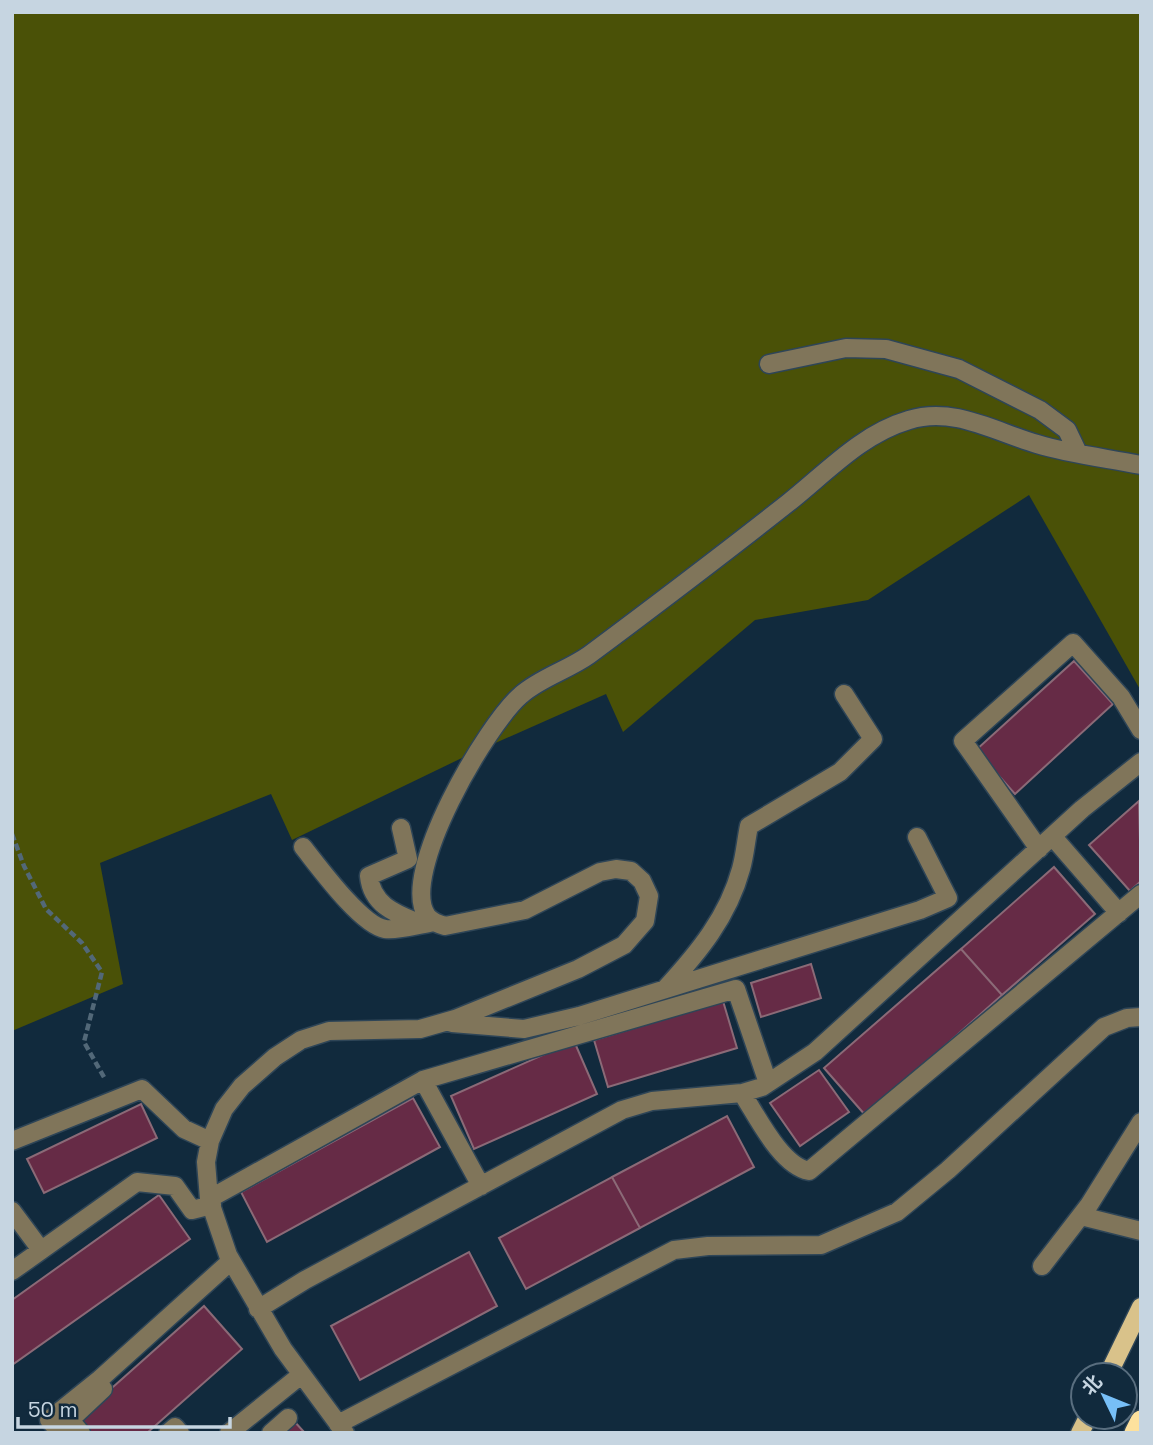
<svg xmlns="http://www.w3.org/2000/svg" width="1153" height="1445" font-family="'Space Grotesk','Noto Sans SC',sans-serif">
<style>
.forest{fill:#4a5107}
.building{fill:#662b46;stroke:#8b6a77;stroke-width:2}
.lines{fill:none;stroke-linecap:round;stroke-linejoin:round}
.minor-casing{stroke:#2e4557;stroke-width:21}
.major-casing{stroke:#2e4557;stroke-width:21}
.highway-casing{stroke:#2e4557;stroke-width:24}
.path{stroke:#526878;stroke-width:4.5;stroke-dasharray:7 3.5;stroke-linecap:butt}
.minor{stroke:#80755a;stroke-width:18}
.major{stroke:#d9c28a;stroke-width:18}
.highway{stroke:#fde19d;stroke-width:21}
</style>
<rect width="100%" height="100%" fill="#112a3d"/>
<path class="forest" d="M12,12H1141V691L1029,495L868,600L755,620L623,732L606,694L466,756L292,840L271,794L100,863L123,984L12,1031Z"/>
<path class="building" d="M1074,661L1113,704L1015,794L976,750Z
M1139,801L1141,881L1130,891L1089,845Z
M1054,867L1095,914L1002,995L961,949Z
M961,949L1002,995L866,1116L824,1068Z
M811,964L821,998L761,1017L751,983Z
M723,1001L737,1048L608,1087L594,1040Z
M574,1041L597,1094L474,1149L451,1096Z
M819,1070L849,1112L800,1146L770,1103Z
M413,1098L440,1147L267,1242L241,1192Z
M141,1104L157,1138L44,1193L27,1159Z
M727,1116L754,1167L640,1228L612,1177Z
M612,1177L640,1228L526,1289L499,1238Z
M159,1195L190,1239L12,1365V1300Z
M469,1252L497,1306L360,1380L331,1326Z
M204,1306L242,1349L147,1433H90L77,1419Z
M293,1420L305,1433H279Z"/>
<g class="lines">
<g class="minor-casing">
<path id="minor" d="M769,364L846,348L886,349L959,369L1040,410L1067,430L1078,453
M401,828L408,859L369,876C372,906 397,914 421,924
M1053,837L1119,913
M303,847C319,867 361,925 385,929C397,931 421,924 434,922
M1039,849L963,741L1073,643L1121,697L1141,730
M665,989C698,953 728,917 741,869C745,855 746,840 749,826L840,772L873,739L844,694
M452,1023L524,1029L579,1016L920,910L948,898L917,837
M423,1080L481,1186
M742,1093C757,1116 781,1166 809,1171L1141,894
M12,1141L142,1089L184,1129L210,1141
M209,1199L423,1080L736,989L768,1083
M12,1211L41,1250
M1081,1216L1141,1231
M1042,1266L1089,1205L1141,1122
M12,1271L137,1182L175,1186L192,1210L212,1205
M258,1309L305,1280L622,1110L652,1101L742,1093L762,1087L815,1052L1082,809L1141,762
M338,1424L674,1250L708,1246L821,1245L897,1212L948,1170L1104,1027L1127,1018L1141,1017
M61,1433L49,1420L100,1379L231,1261
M81,1433L70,1420L103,1389
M168,1433L175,1427L180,1433
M229,1433L301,1375
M271,1433L288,1418
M345,1433L283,1349L228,1255L209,1199L206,1162L210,1141L224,1109L242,1086L275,1057L301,1040L329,1031L420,1029L455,1019L578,969L624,945L645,921L649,896L642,881L631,871L616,869L600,872L525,910L445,926C438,924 432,922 427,916C398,875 487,724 521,695C540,678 568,670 589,655C656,605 722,555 788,503C826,473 861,434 909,420C954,406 995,432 1037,444C1070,454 1106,458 1141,465"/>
</g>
<g class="major-casing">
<path id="major" d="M1108,1375L1141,1307
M1080,1433L1088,1417"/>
</g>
<g class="highway-casing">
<path id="highway" d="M1135,1433L1141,1421"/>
</g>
<path class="path" d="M12,834L24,866L46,909L82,943L102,972L84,1042L105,1079"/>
<use href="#minor" class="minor"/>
<use href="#major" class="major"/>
<use href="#highway" class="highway"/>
</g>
<rect width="1153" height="1445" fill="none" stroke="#c6d5e1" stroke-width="28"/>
<g transform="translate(1104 1396) rotate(313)"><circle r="33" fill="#112a3d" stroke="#596e7f" stroke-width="2"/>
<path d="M0-5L12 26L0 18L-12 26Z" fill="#77bff7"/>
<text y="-10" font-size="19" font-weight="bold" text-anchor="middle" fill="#c6d5e1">北</text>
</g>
<path d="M18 1417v10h212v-10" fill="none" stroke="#c6d5e1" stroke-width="3.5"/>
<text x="28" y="1417" font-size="21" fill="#c6d5e1" stroke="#112a3d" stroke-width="5" paint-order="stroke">50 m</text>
</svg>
